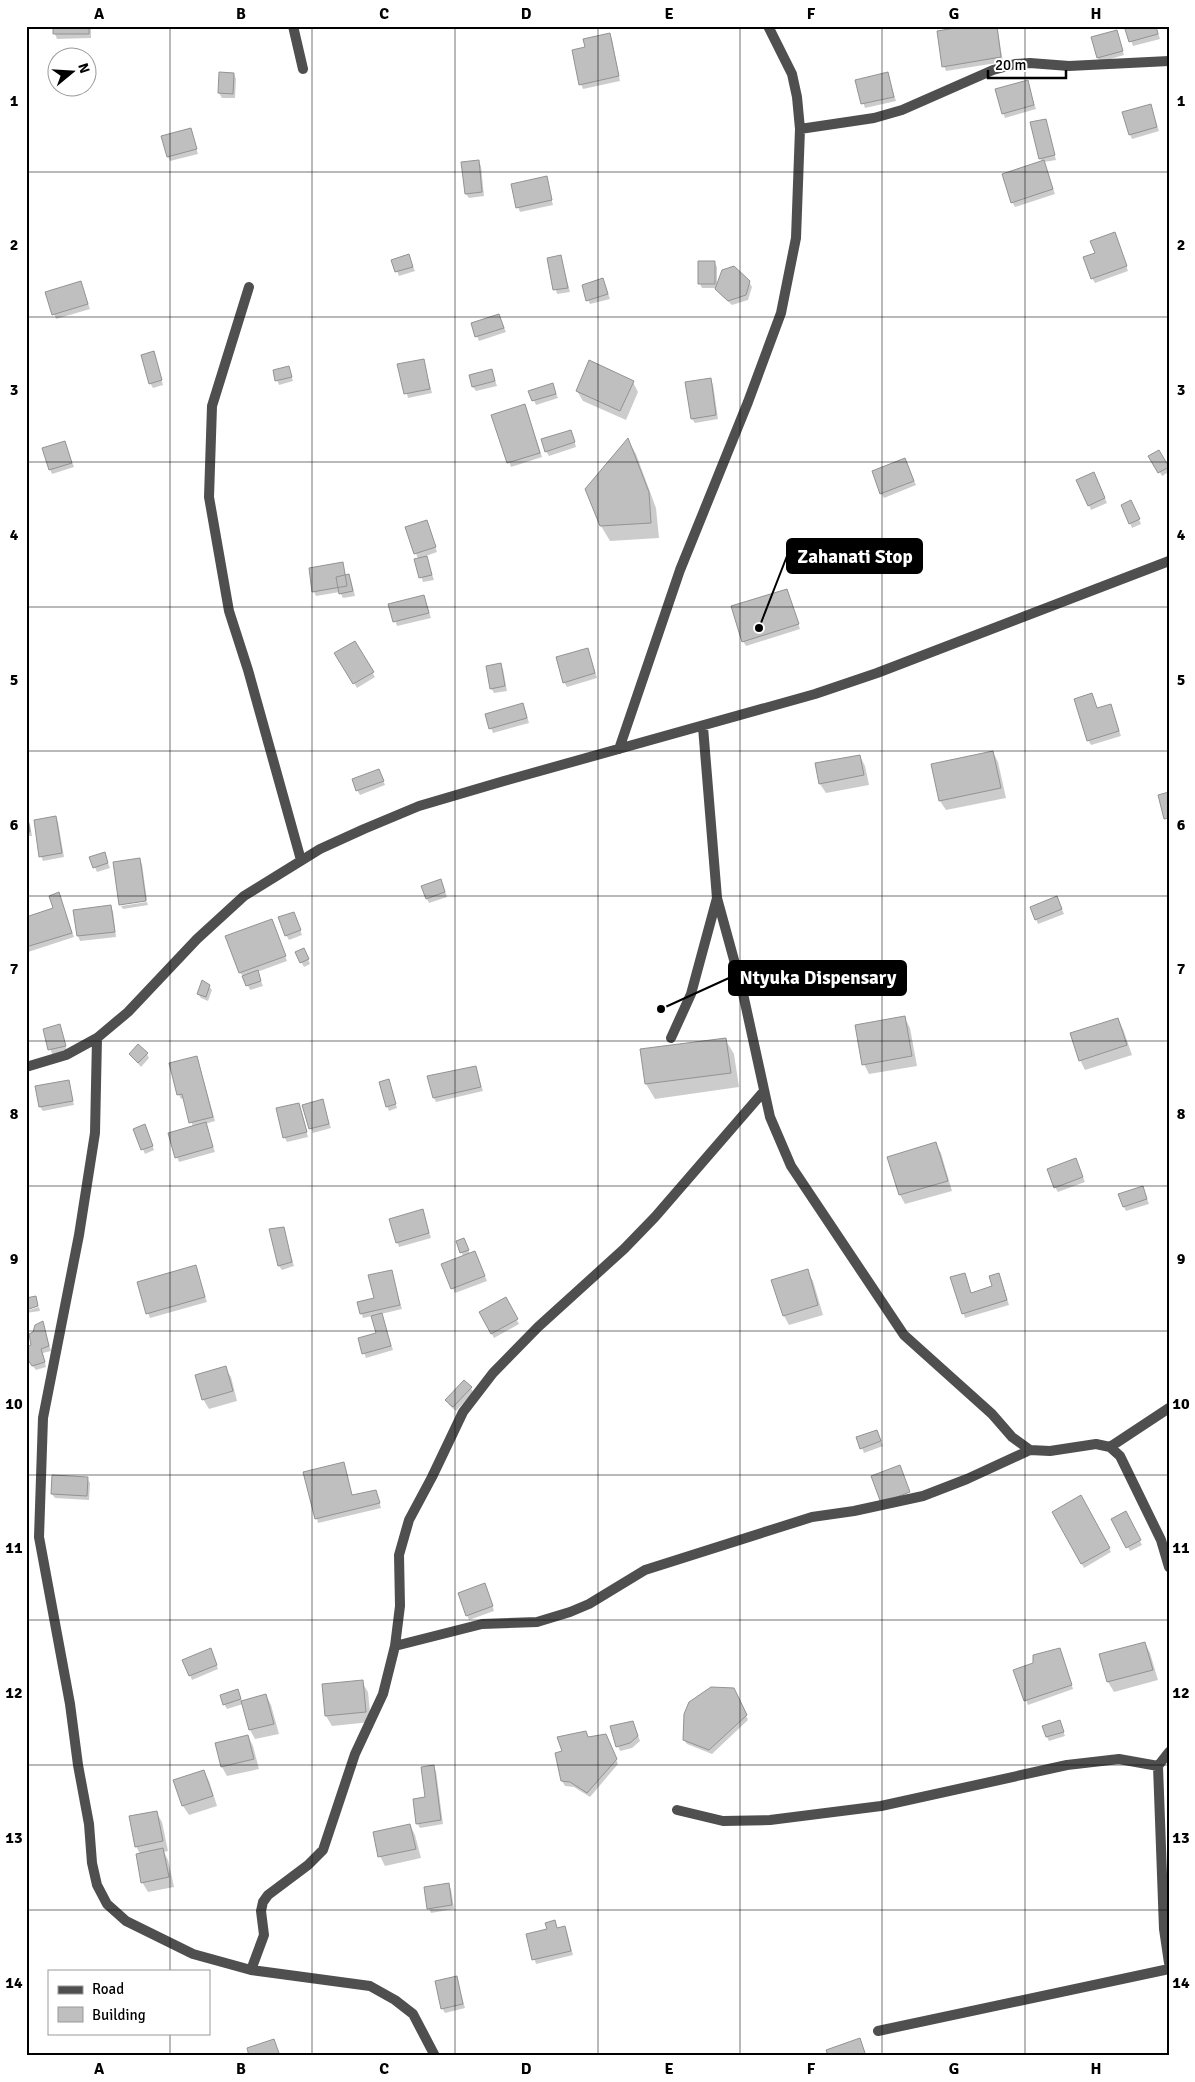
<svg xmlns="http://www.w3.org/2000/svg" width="1195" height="2082" font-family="Signika,sans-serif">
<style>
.shadow{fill:#0003}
.building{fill:#bfbfbf;stroke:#939393}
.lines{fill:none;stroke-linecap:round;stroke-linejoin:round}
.lane{stroke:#4f4f4f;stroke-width:10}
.street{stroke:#4f4f4f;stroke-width:10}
.grid{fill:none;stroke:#000;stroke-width:1;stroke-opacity:0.55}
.leader{fill:none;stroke:#000;stroke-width:2}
.callout-dot{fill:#000;stroke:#fff;stroke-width:2}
.callout{fill:#000;stroke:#000;stroke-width:2}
.callout-label{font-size:19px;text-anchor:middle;font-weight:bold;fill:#fff}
.neatline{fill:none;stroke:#000;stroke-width:2}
.grid-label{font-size:16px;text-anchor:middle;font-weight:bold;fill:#000}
</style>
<rect width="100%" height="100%" fill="#fff"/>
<path class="shadow" d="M54,26H91V38L57,39L55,34Z
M997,26L1003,62L946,71L944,66Z
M1126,26H1156L1160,39L1133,46Z
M1116,31L1124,55L1100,62L1098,58Z
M609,34L612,39L620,81L583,89L581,84L587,48Z
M887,73L896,101L865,108L856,81Z
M234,74L236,79L235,98H222L219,93Z
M1027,82L1036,109L1005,118L1003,113Z
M1150,106L1159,131L1132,139L1130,134Z
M1045,120L1056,160L1044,162L1055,194L1015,207L1012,202L1042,162L1040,158Z
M191,130L198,154L170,161L168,157Z
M478,161L481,166L484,196L469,198L466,194Z
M546,178L553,205L520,212L518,207Z
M1117,238L1128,271L1095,283L1092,278L1096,254Z
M408,256L415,271L399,276L393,260Z
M561,257L570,292L557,294L548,259Z
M714,262L717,267V285L749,282L752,287L748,300L732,305L719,293L716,288H702L700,284Z
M81,283L90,309L56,319L47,293Z
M605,284L610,299L590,304L588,300Z
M499,315L506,332L479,341L472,324Z
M154,353L163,385L153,388L150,383Z
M423,360L432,393L408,398L399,365Z
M289,368L293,381L279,385L277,380Z
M492,371L497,386L476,391L473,387Z
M710,380L713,384L718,419L695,423L692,419Z
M633,382L638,392L626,420L583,401L577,391Z
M552,384L558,398L536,405L530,391Z
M527,410L542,457L511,467L493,416Z
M573,436L576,447L549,456L546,451Z
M628,440L636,454L656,508L659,538L610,541L601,526Z
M64,442L74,467L52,474L50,469Z
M1159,451L1169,469V472L1162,476L1150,456Z
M907,464L916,485L884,498L881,493Z
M1096,478L1107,503L1091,510L1089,505Z
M1133,506L1141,524L1132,528L1130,523Z
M429,526L437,552L426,556L434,580L423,582L416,560L418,559L407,528Z
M342,564L346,576H349L351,580L355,596L343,598L340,592L316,596L314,592Z
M787,590L800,629L746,646L743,641Z
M424,596L431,618L397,626L390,605Z
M354,642L375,677L357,688L336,653Z
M588,649L597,678L567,687L564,682Z
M500,665L503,669L507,691L494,693L491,688Z
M1092,695L1097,709L1111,705L1121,736L1091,745L1088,740Z
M525,709L529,723L493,733L491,728Z
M993,752L998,762L1006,798L946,810L940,801Z
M860,756L865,766L869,785L826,793L820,784Z
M381,775L385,785L360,795L357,790Z
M56,817L58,822L64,857L43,861L41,856Z
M26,819L30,824L32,836H26Z
M91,858H106L110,868L97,872Z
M139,859L142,864L147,900L121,903Z
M443,885L447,897L429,903L427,899Z
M59,894L74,937L28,952L26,949V918L54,909Z
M147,902L148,905L123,909L121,906Z
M1059,902L1064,914L1038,924L1036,919Z
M110,906L113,911L116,937L80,941L78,936L75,911Z
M296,918L302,935L289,940L286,935Z
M272,920L287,961L257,972L263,986L250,990L244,977L240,973L227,936Z
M296,953L306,954L310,964L304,967Z
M209,986L212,990L208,1001L201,998L198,994Z
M905,1018L910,1028L917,1066L869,1074L864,1064Z
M1118,1019L1123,1029L1132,1055L1085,1070L1080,1060Z
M59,1025L67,1051L52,1054L44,1029Z
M725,1039L734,1054L739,1087L655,1099L646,1084L642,1050Z
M130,1054H147L149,1058L141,1067Z
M197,1057L215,1121L205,1124L215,1152L179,1162L169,1134L193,1127L184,1098L181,1099L179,1095L171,1064Z
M475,1067L483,1091L436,1102L434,1098Z
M68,1081L74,1105L43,1111L40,1107Z
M389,1081L397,1108L389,1111L387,1106Z
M322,1101L331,1128L313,1133L303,1106Z
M299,1104L308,1137L287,1142L285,1138Z
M134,1129L147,1130L154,1150L145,1154Z
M936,1144L941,1153L952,1191L905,1204L900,1195Z
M1076,1160L1085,1182L1058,1192L1055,1187Z
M1143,1188L1149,1204L1126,1211L1124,1207Z
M424,1215L431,1238L399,1247L397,1242Z
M283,1228L294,1266L282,1270L279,1266Z
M464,1239L470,1254L477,1257L487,1281L455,1293L443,1265L464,1257L461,1252Z
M195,1266L207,1302L150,1318L148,1313Z
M391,1271L402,1309L381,1314L393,1350L366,1358L359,1339L378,1334L372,1316L363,1318L358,1303L375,1299Z
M807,1271L813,1281L823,1315L789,1325L784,1316Z
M952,1278L971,1294L994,1287L1001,1279L1009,1305L965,1318Z
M505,1299L519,1324L494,1338L481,1313Z
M39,1307L40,1311L26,1313V1311Z
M43,1323L51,1351L43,1353L46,1367L36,1370L32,1365L33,1346Z
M26,1364L28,1368L29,1377H26Z
M225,1368L231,1377L237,1401L209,1409L203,1399Z
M471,1388L473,1392L456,1411L449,1405L447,1400Z
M879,1436L883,1446L864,1453L858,1438Z
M343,1464L353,1497L376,1491L381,1508L318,1523L305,1473Z
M87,1478L90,1483L89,1500L55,1498L52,1494Z
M1081,1497L1111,1552L1084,1568L1054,1512Z
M1125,1513L1142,1545L1130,1551L1113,1520Z
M487,1589L494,1611L469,1620L459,1594Z
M1145,1643L1150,1653L1158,1680L1114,1692L1108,1682L1101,1655Z
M213,1654L218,1669L192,1680L190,1675Z
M1062,1654L1073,1689L1028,1705L1015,1671Z
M362,1682L368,1692L371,1722L332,1726L326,1716Z
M238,1691L242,1701L266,1695L271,1705L279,1734L255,1739L250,1730L243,1704L227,1709L224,1704Z
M736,1694L748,1720L712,1754L687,1744L684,1740Z
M1060,1722L1065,1736L1049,1741L1047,1737Z
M635,1727L640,1741L632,1748L620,1751L618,1746Z
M248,1736L253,1746L259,1769L227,1776L222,1767Z
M588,1738L608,1740L618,1764L590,1797L574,1787L565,1786L562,1781Z
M433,1767L436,1771L443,1824L420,1828L417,1823L426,1798Z
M204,1772L209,1781L217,1806L189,1815L183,1806Z
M156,1812L162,1822L168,1851L164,1852L168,1860L174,1887L148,1892L142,1882L140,1854L136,1846Z
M410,1825L415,1835L421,1858L385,1866L380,1856Z
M448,1884L451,1889L454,1909L431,1913L429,1909Z
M554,1922L557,1929L564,1927L567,1932L573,1955L536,1964L527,1935L548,1930Z
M456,1977L465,2008L445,2013L442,2008Z"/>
<path class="building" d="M53,26H89V34H53Z
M967,26H997L1001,57L942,67L937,31Z
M1124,26H1156L1158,34L1129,42Z
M1117,30L1123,51L1097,58L1091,37Z
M610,33L619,76L579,85L572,50L585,47L583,39Z
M219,72L234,73L233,94L218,93Z
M888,72L894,97L861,104L855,80Z
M1028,80L1034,105L1002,114L995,89Z
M1151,104L1157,127L1129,135L1122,112Z
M1046,119L1055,155L1039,159L1030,122Z
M191,128L197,149L167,157L161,136Z
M479,160L482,192L465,194L461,162Z
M1044,160L1053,189L1011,203L1002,174Z
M547,176L552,200L516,208L511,184Z
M1115,232L1127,266L1091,279L1083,257L1095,253L1090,241Z
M409,254L413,267L395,272L391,260Z
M561,255L568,288L553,290L547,258Z
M698,261H715V284H698Z
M734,266L750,281L746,295L728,301L715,289L722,270Z
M603,278L608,294L586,301L582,285Z
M81,281L88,304L52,315L45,292Z
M499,314L504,328L475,337L471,323Z
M154,351L162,380L149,384L141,355Z
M424,359L430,389L404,394L397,364Z
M589,360L634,381L620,411L576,391Z
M289,366L292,377L275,381L273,370Z
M492,369L495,381L472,387L469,375Z
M711,378L716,415L691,419L685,382Z
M553,383L556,394L532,401L528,391Z
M525,404L540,453L507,463L491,415Z
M571,430L575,442L545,452L541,439Z
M628,438L649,492L651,523L600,526L585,489Z
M65,441L72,463L49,470L42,448Z
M1159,450L1169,467L1158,473L1148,456Z
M905,458L914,481L880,494L872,471Z
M1094,472L1105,498L1088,506L1076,480Z
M1131,500L1140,519L1129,524L1121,505Z
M427,520L436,547L414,554L405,527Z
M427,556L432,575L419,578L414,559Z
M343,562L347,586L312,592L309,568Z
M349,574L353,591L339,594L336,577Z
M787,589L799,624L742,642L731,606Z
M424,595L429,613L393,622L388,604Z
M355,641L374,672L353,684L334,653Z
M588,648L595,673L563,683L556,657Z
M501,663L505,686L490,689L486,666Z
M1092,693L1097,708L1111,704L1119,731L1087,741L1074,699Z
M523,703L527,718L489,729L485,714Z
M993,751L1001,788L939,801L931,764Z
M860,755L864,775L819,784L815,763Z
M379,769L384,781L356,791L352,779Z
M1169,792V818L1164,819L1158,795Z
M56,816L62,853L39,857L34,820Z
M26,818H28L30,832H26Z
M105,852L108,863L93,868L89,857Z
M140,858L146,901L119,905L113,862Z
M441,879L445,892L426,899L421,886Z
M59,892L72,933L26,947V917L53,908L49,896Z
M1057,896L1062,909L1035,920L1030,907Z
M111,905L115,932L77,936L73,910Z
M294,912L301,930L285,936L278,917Z
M272,919L286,956L239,973L225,936Z
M304,948L309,959L300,963L295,952Z
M258,970L261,981L246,986L242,976Z
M202,980L210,985L206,997L197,994Z
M905,1016L912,1056L862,1065L855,1025Z
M1118,1018L1127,1045L1079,1061L1070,1033Z
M60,1024L66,1046L48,1050L43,1029Z
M726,1038L731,1073L645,1084L640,1049Z
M138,1044L148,1053L138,1063L129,1054Z
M197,1056L213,1117L189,1123L182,1094L177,1095L169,1063Z
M476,1066L481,1087L433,1098L427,1076Z
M389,1079L396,1104L386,1107L379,1082Z
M69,1080L73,1101L39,1107L35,1086Z
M323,1099L329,1124L309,1129L302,1105Z
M299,1103L307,1132L283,1138L276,1108Z
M206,1122L213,1147L175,1158L168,1133Z
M145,1124L153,1146L141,1150L133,1129Z
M936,1142L948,1181L899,1195L887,1157Z
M1076,1158L1083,1177L1054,1188L1047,1169Z
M1143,1186L1147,1199L1123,1207L1118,1194Z
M423,1209L429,1233L396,1243L389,1219Z
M284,1227L292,1262L278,1266L269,1229Z
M464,1238L469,1250L460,1253L456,1241Z
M475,1251L485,1276L451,1289L441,1264Z
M196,1265L205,1297L146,1314L137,1282Z
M808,1269L818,1305L783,1316L771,1280Z
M392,1270L400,1305L360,1314L357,1302L374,1298L368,1275Z
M965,1273L971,1293L992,1286L989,1276L999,1273L1007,1300L962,1314L950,1277Z
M36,1296L38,1306L26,1310V1298Z
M506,1297L518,1319L491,1334L479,1312Z
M382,1313L391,1346L362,1354L358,1338L376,1333L371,1316Z
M43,1321L49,1346L41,1349L45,1362L32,1366L28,1360L26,1353V1347L31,1345L29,1334L33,1332L35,1325Z
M226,1366L233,1391L202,1400L195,1375Z
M464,1380L472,1387L453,1407L445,1400Z
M877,1430L881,1441L860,1449L856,1437Z
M344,1462L352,1495L376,1490L380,1503L315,1519L303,1472Z
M900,1465L910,1492L881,1503L871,1476Z
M52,1475L88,1477L87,1496L51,1494Z
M1081,1495L1110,1548L1081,1564L1052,1512Z
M1126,1511L1141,1540L1126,1548L1111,1519Z
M485,1583L493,1606L466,1616L458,1593Z
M1145,1642L1153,1670L1107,1682L1099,1654Z
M211,1648L217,1665L189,1676L182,1660Z
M1060,1648L1072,1685L1024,1701L1013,1670L1033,1663V1655Z
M363,1680L366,1712L325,1716L322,1684Z
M711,1687L734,1688L747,1715L709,1750L683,1740L684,1714L689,1702Z
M238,1689L241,1699L223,1705L220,1695Z
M266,1694L274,1724L249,1730L241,1701Z
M1060,1720L1064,1732L1046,1737L1042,1726Z
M633,1721L638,1736L630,1743L616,1747L610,1726Z
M586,1731L588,1737L606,1734L617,1759L587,1793L570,1782L561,1781L555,1753L562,1751L557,1737Z
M248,1735L254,1759L221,1767L215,1743Z
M434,1765L441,1820L416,1824L413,1799L425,1797L421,1767Z
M204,1770L213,1796L182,1806L173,1780Z
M157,1811L163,1841L135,1847L129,1816Z
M410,1824L416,1849L378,1857L373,1832Z
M163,1848L169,1877L141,1883L136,1854Z
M449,1883L452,1905L427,1909L424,1887Z
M555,1920L557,1928L565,1926L571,1951L532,1960L526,1934L547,1929L545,1923Z
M457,1976L463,2004L441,2009L435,1981Z
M860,2038L866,2056H828L826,2050Z
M274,2039L280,2056H249L247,2048Z"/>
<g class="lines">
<path class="lane" d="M671,1038L691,994L717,898"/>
<path class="street" d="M293,26L303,69
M800,129L874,118L902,110L993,70L1015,64L1030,63L1069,66L1169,61
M249,287L212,406L209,497L229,611L248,670L301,860
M703,727L717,898L742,989L770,1117L791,1166L904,1335L992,1414L1012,1437L1030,1450L1050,1451L1096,1444L1110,1447L1120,1456L1161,1540L1169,1567
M619,749L680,570L748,402L781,313L796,238L800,129L797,97L792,74L768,26
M97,1038L95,1133L79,1235L43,1418L39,1537L70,1704L78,1765L89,1824L92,1863L97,1885L107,1904L126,1921L193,1954L251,1970L370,1986L395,2000L413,2014L435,2056
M26,1067L66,1055L97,1038L128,1012L197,939L244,896L320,849L364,829L419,806L504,781L815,694L877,673L1169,561
M1110,1447L1169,1408
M395,1646L482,1624L537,1622L570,1612L589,1604L645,1570L812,1517L854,1511L923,1496L967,1479L1030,1450
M1169,1752L1158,1766L1164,1929L1169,1963
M677,1810L723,1821L770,1820L881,1806L1067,1765L1119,1759L1158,1766
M251,1970L264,1935L261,1911L263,1902L268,1895L308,1865L323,1850L355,1754L383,1694L395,1646L400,1606L399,1555L409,1520L432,1477L463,1412L493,1373L538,1327L624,1249L655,1217L764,1091
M878,2031L1169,1969"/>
</g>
<path class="grid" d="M170,26V1971M312,26V2056M455,26V2056M598,26V2056M740,26V2056M882,26V2056M1025,26V2056M26,172H1169M26,317H1169M26,462H1169M26,607H1169M26,751H1169M26,896H1169M26,1041H1169M26,1186H1169M26,1331H1169M26,1475H1169M26,1620H1169M26,1765H1169M26,1910H1169M170,2033V2056"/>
<path class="leader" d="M759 628L787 556M661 1009L729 978"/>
<g class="callout-dot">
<circle cx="759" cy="628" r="5"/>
<circle cx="661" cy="1009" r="5"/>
</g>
<g class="callout">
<rect x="787" y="539" width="135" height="34" rx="5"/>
<rect x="729" y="961" width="177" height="34" rx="5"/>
</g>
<g class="callout-label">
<text x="855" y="563">Zahanati Stop</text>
<text x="818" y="984">Ntyuka Dispensary</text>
</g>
<rect width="1195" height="2082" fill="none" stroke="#ffffff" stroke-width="55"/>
<rect x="48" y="1970" width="162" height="65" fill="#ffffff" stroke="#999999"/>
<rect x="58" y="1986" width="25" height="8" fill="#4f4f4f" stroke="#999999"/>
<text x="92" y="1994" font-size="15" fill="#000000">Road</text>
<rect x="58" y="2007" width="25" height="15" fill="#bfbfbf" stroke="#999999"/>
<text x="92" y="2020" font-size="15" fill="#000000">Building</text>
<g transform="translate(72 72) rotate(72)"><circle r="24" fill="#ffffff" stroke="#999999"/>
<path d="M0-4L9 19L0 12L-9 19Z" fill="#000000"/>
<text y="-8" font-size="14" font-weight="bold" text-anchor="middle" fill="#000000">N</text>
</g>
<path d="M988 70v8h78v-8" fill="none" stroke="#000000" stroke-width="2.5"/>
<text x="995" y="70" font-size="15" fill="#000000" stroke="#ffffff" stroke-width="4" paint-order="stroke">20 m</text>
<rect x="28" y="28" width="1140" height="2026" class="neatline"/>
<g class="grid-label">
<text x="99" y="19">A</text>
<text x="241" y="19">B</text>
<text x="384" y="19">C</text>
<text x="526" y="19">D</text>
<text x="669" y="19">E</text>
<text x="811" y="19">F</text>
<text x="954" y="19">G</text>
<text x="1096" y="19">H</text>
<text x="14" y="106">1</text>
<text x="1181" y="106">1</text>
<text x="14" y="250">2</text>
<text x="1181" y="250">2</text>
<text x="14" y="395">3</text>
<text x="1181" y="395">3</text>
<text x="14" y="540">4</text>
<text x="1181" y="540">4</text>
<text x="14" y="685">5</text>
<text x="1181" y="685">5</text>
<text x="14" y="830">6</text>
<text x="1181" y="830">6</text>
<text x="14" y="974">7</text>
<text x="1181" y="974">7</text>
<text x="14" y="1119">8</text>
<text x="1181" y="1119">8</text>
<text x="14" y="1264">9</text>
<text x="1181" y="1264">9</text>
<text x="14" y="1409">10</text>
<text x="1181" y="1409">10</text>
<text x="14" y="1553">11</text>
<text x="1181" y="1553">11</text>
<text x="14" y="1698">12</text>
<text x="1181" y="1698">12</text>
<text x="14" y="1843">13</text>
<text x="1181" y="1843">13</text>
<text x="14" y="1988">14</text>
<text x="1181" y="1988">14</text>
<text x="99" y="2074">A</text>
<text x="241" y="2074">B</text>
<text x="384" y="2074">C</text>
<text x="526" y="2074">D</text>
<text x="669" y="2074">E</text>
<text x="811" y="2074">F</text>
<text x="954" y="2074">G</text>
<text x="1096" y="2074">H</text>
</g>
</svg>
